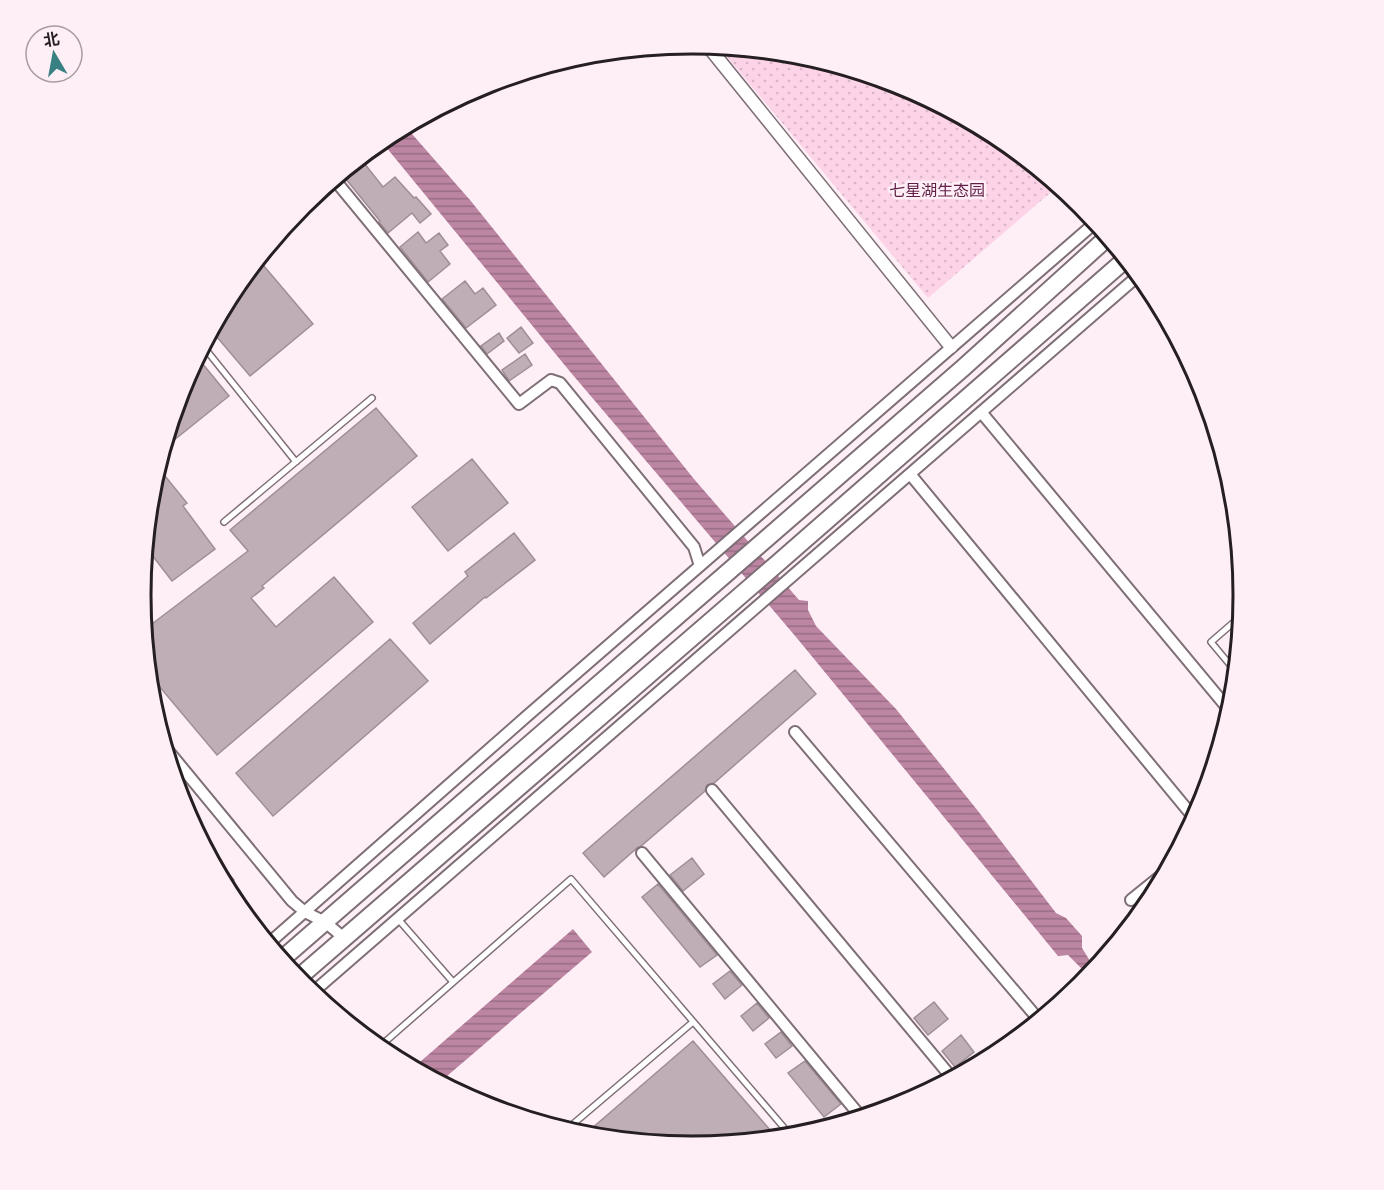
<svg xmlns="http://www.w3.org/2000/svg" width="1384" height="1190" font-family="'Fira Sans Condensed','Noto Sans SC',sans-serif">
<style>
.green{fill:url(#green-dots)}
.water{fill:url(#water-rules)}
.building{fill:#bfaeb6;stroke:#9f8e97;stroke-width:1.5}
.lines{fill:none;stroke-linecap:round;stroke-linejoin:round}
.service-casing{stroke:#7e6e76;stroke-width:8}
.minor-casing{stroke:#7e6e76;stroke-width:14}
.tertiary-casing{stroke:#7e6e76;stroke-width:15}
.trunk-casing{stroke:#7e6e76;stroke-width:20}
.service{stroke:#fff;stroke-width:5}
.minor{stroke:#fff;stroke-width:10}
.tertiary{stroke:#fff;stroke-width:12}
.trunk{stroke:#fff;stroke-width:16}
.labels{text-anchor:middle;stroke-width:5;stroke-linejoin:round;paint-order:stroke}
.park-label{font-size:16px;fill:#611f47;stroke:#feeff6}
.rim{fill:none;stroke:#251f22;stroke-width:3}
</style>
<defs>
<pattern id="green-dots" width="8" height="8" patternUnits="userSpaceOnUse" patternTransform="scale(1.5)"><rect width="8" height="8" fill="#fdd3e8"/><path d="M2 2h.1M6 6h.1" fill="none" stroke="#d9b5c7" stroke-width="1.8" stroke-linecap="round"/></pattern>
<pattern id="water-rules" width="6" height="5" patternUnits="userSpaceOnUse" patternTransform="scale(1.5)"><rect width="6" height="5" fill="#bc85a2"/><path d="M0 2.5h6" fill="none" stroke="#996c84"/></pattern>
</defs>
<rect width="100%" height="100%" fill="#feeff6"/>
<path class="green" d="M718,46L800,54L903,86L999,137L1058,186L928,298Z"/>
<path class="water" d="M405,126L470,200L694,479L799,600L808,601V610L816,626L896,709L978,811L1056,913L1066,918L1082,936V948L1095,969L1089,976L1068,955L1058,956L796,637L572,374L381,141Z
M573,929L592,952L440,1082L413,1068Z"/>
<path class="building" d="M360,158L383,187L395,177L414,198L416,197L431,214L420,223L412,213L388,233L379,222L380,221L341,173Z
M418,232L426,243L439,233L448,245L440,251L450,264L428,282L400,247Z
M258,259L313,324L250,376L211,330L215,324L222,318L219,315L234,288Z
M465,281L475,294L483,288L496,305L466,328L442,299Z
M521,327L533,343L519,353L507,338Z
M499,333L504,341L487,354L481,346Z
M525,354L532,365L509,381L502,370Z
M197,357L229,396L163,449L183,384Z
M376,408L417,456L262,586L264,588L251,598L276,627L334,577L373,622L217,755L148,673L144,630L248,551L230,530Z
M472,459L508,503L448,551L412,507Z
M165,476L187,503L183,506L215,549L172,581L145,546L151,487Z
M514,533L535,560L486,598L485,597L430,644L413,623L468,576L465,572Z
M390,639L428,681L273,816L236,773Z
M795,670L816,694L714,783L707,785L705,791L641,846L637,848L604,877L583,853Z
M692,858L704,874L683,891L670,875Z
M215,859L234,880L226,887L212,861Z
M658,884L717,955L700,967L642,897Z
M730,971L742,985L725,999L713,984Z
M934,1002L948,1019L928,1035L914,1018Z
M757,1003L769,1018L753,1031L741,1016Z
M781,1032L792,1046L776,1058L765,1044Z
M961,1035L974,1052L955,1067L942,1051Z
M693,1041L777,1138L692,1146L583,1136Z
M805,1061L841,1104L824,1117L788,1073Z"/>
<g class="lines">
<g class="service-casing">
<path id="service" d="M203,346L296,462
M155,474L160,470
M224,522L372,398
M1236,672L1211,642L1241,616
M398,919L453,982
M378,1048L571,879L792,1137
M566,1130L693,1022"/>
</g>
<g class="minor-casing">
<path id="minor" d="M334,179L519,404L551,380L560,383L694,547L700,566
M981,412L1230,711
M910,474L1195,819
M795,732L1039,1020
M165,747L292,901L305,912L325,922L344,938
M712,790L952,1078
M642,853L861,1117
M1131,900L1167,871
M268,944L527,716L1096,222
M312,993L1139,275"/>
</g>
<g class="tertiary-casing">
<path id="tertiary" d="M707,45L951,347"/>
</g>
<g class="trunk-casing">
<path id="trunk" d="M281,960L963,368L1108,237
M297,979L778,563L1126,259"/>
</g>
<use href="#service" class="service"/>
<use href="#minor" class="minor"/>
<use href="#tertiary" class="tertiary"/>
<use href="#trunk" class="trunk"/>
</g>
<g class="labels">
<g class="park-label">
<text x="937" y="196">七星湖生态园</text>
</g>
</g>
<path d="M0 0H1384V1190H0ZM151 595a541 541 0 1 1 1082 0a541 541 0 1 1-1082 0Z" fill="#feeff6" fill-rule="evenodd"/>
<path class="rim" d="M151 595a541 541 0 1 1 1082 0a541 541 0 1 1-1082 0Z"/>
<g transform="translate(54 54) rotate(350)"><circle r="28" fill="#feeff6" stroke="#a79ca1" stroke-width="1.5"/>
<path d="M0-4.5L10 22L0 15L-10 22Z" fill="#388081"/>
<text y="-9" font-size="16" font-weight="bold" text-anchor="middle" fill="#251f22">北</text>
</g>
</svg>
